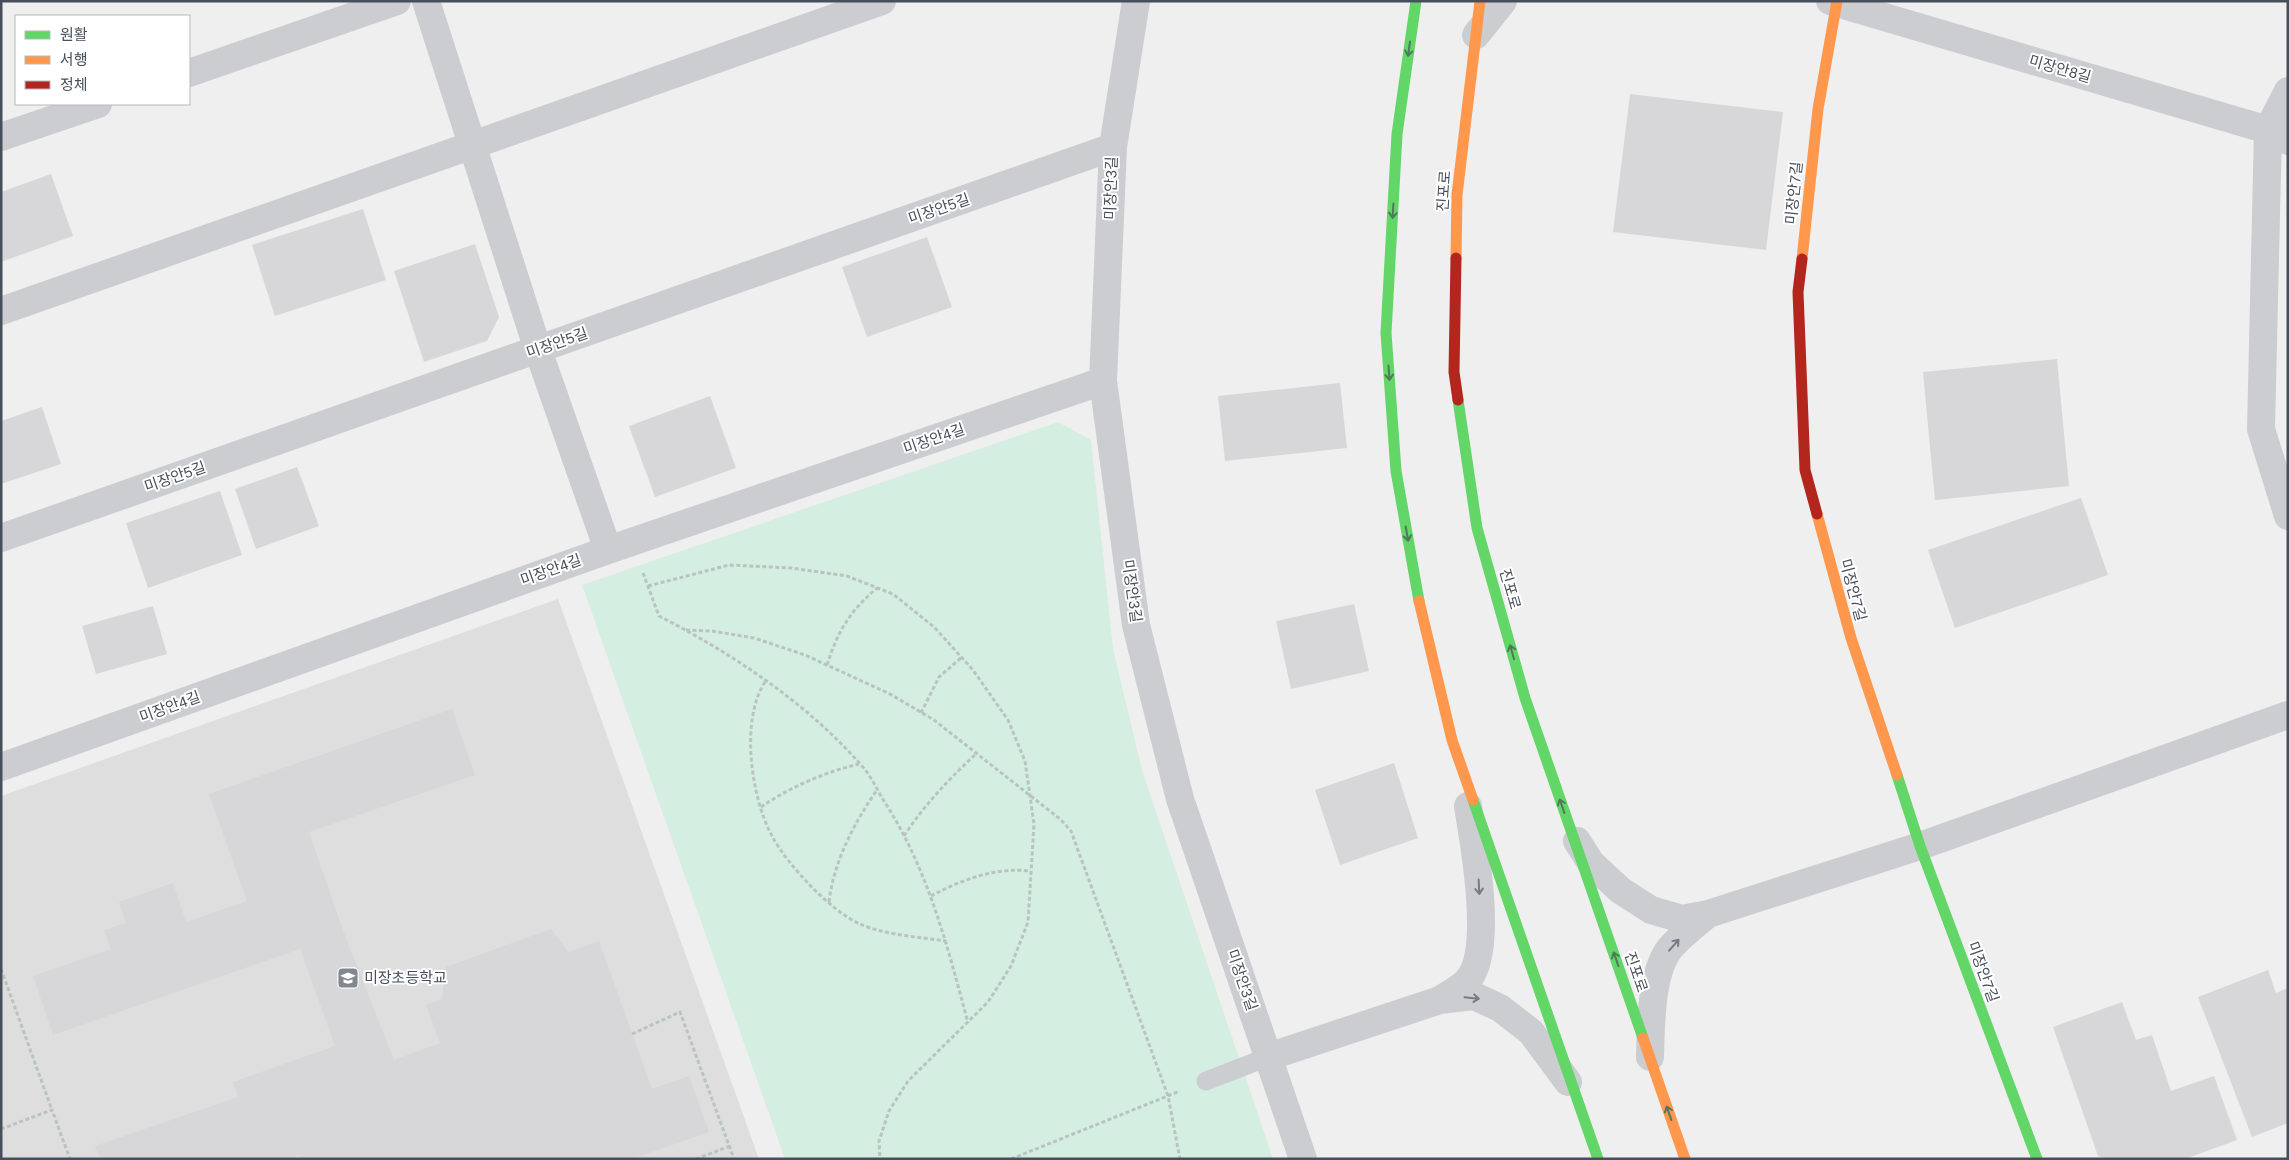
<svg xmlns="http://www.w3.org/2000/svg" width="2289" height="1160" font-family="Helvetica,'Noto Sans KR',sans-serif">
<style>
.education{fill:#dededf}
.green{fill:#d4eee1}
.building{fill:#d7d7d9}
.lines{fill:none;stroke-linecap:round;stroke-linejoin:round}
.path{stroke:#b9c4c2;stroke-width:3;stroke-dasharray:4 2.5;stroke-linecap:butt}
.lane{stroke:#cbcdd0;stroke-width:19}
.street{stroke:#cbcdd0;stroke-width:28}
.fast{stroke:#63d668;stroke-width:11}
.slow{stroke:#ff974d;stroke-width:11}
.jam{stroke:#b3261e;stroke-width:11}
.oneway{stroke:#4f785f}
.oneway2{stroke:#757b84}
.labels{text-anchor:middle;stroke-width:4;stroke-linejoin:round;paint-order:stroke}
.street-label{font-size:15px;fill:#474f5b;stroke:#fff}
.poi-label{font-size:15px;fill:#474f5b;stroke:#fff;text-anchor:start}
</style>
<rect width="100%" height="100%" fill="#f0efef"/>
<path class="education" d="M558,599L759,1159H1V796Z"/>
<path class="green" d="M1058,422L1091,440L1113,649L1142,770L1273,1159H785L582,585Z"/>
<path class="building" d="M1630,94L1783,112L1766,250L1613,232Z
M51,174L73,236L1,262V192Z
M363,209L386,280L275,316L252,245Z
M927,237L952,307L867,337L842,267Z
M475,244L499,317L487,341L424,362L394,271Z
M2057,359L2069,486L1935,500L1923,372Z
M1340,383L1347,448L1225,461L1218,396Z
M710,396L736,468L655,497L629,426Z
M42,407L61,464L1,484V421Z
M297,467L319,526L256,549L235,489Z
M220,491L242,555L148,588L126,523Z
M2081,498L2108,575L1955,628L1928,550Z
M1354,604L1369,671L1291,689L1276,621Z
M153,606L167,654L96,674L82,626Z
M452,709L475,775L309,832L344,933L394,1060L440,1043L426,1005L442,999L446,967L551,929L568,952L599,941L652,1089L689,1076L709,1132L632,1159H301L298,1156L290,1159H100L95,1146L238,1097L233,1082L335,1046L300,949L53,1035L33,976L111,949L104,930L126,923L119,902L173,883L186,922L247,901L209,794Z
M1394,763L1418,838L1340,865L1315,790Z
M2268,970L2276,993L2288,988V1123L2252,1137L2198,997Z
M2122,1002L2136,1040L2152,1035L2171,1091L2214,1076L2237,1140L2185,1159H2108L2098,1156L2053,1027Z"/>
<g class="lines">
<path class="path" d="M643,573L659,616C733,654 807,703 862,766C870,775 876,787 882,798C927,866 947,944 968,1023
M648,586L729,565L791,568L847,576L893,594L934,627L973,670L1008,720L1025,761L1034,824L1028,922L1011,966L988,1002L908,1081L889,1111L879,1141L880,1159
M686,630L712,631L754,638L805,655L890,694L934,720L1060,819L1071,831L1168,1096L1180,1159
M827,665C838,631 849,612 877,588
M765,682C740,720 751,797 772,836C787,864 830,911 860,924C885,935 919,937 946,941
M921,713L939,677L962,657
M761,807C790,787 825,772 859,764
M904,836C925,804 949,779 977,753
M931,896C961,880 995,867 1030,871
M829,902C834,861 854,823 877,790
M1,969L52,1110
M632,1034L680,1012L734,1159
M1,1129L52,1110L70,1159
M696,1159L730,1146
M1011,1159L1180,1091"/>
<path class="lane" d="M1206,1081L1268,1057"/>
<path class="street" d="M426,1L538,350L608,550
M1136,1L1113,147L1103,381L1136,625L1180,799L1303,1159
M1830,1L2268,130L2288,141
M1476,35L1503,1
M189,73L397,1
M2288,91L2268,130L2261,429L2288,516
M1,137L98,104
M1,311L882,1
M1,538L1113,147
M1,767L608,550L1103,381
M1468,806C1474,844 1494,950 1468,980C1462,988 1448,994 1440,1000L1474,996L1500,1008L1531,1032L1568,1082
M1577,841L1591,863L1620,890L1651,910L1682,919L1708,914C1696,924 1683,934 1673,945C1650,968 1651,1027 1650,1057
M1708,914L1920,846L2288,715
M1268,1057L1440,1000"/>
<path class="fast" d="M1416,1L1397,134L1386,333L1396,471L1419,601
M1458,400L1477,528L1525,698L1643,1038
M1897,775L1920,846L2037,1159
M1473,800L1598,1159"/>
<path class="slow" d="M1456,258L1457,195L1480,1
M1802,259L1818,109L1837,1
M1817,514L1851,638L1897,775
M1419,601L1452,740L1473,800
M1643,1038L1685,1159"/>
<path class="jam" d="M1456,258L1454,372L1458,400
M1802,259L1798,292L1805,470L1817,514"/>
</g>
<defs><path id="oneway-shaft" d="M-6 0H5M1.5-3L5.5 0L1.5 3" fill="none" stroke-width="1.6" stroke-linecap="round" stroke-linejoin="round" transform="scale(1.25)"/></defs>
<g class="oneway">
<use href="#oneway-shaft" transform="translate(1409 49) rotate(98)"/>
<use href="#oneway-shaft" transform="translate(1393 211) rotate(93)"/>
<use href="#oneway-shaft" transform="translate(1389 373) rotate(86)"/>
<use href="#oneway-shaft" transform="translate(1407 534) rotate(80)"/>
<use href="#oneway-shaft" transform="translate(1512 652) rotate(-106)"/>
<use href="#oneway-shaft" transform="translate(1562 806) rotate(-109)"/>
<use href="#oneway-shaft" transform="translate(1616 959) rotate(-109)"/>
<use href="#oneway-shaft" transform="translate(1669 1113) rotate(-109)"/>
</g>
<g class="oneway2">
<use href="#oneway-shaft" transform="translate(1479 887) rotate(87)"/>
<use href="#oneway-shaft" transform="translate(1674 945) rotate(-49)"/>
<use href="#oneway-shaft" transform="translate(1472 998) rotate(6)"/>
</g>
<defs>
<g id="school-square" transform="scale(1.125)"><rect x="-9" y="-9" width="18" height="18" rx="4" fill="#82878f" stroke="#fff"/><path d="M0-5L7-2L0 1L-7-2ZM-4 1L0 2.5L4 1V4Q0 6-4 4Z" fill="#fff"/></g>
</defs>
<g fill-rule="evenodd">
<use href="#school-square" x="348" y="978"/>
</g>
<g class="labels">
<g class="street-label">
<text transform="translate(2060 69) rotate(16)" y="5">미장안8길</text>
<text transform="translate(1111 188) rotate(-88)" y="5">미장안3길</text>
<text transform="translate(1444 191) rotate(-86)" y="5">진포로</text>
<text transform="translate(1794 193) rotate(-84)" y="5">미장안7길</text>
<text transform="translate(939 209) rotate(-19)" y="5">미장안5길</text>
<text transform="translate(557 343) rotate(-19)" y="5">미장안5길</text>
<text transform="translate(934 439) rotate(-19)" y="5">미장안4길</text>
<text transform="translate(175 477) rotate(-19)" y="5">미장안5길</text>
<text transform="translate(551 570) rotate(-20)" y="5">미장안4길</text>
<text transform="translate(1510 589) rotate(74)" y="5">진포로</text>
<text transform="translate(1853 590) rotate(75)" y="5">미장안7길</text>
<text transform="translate(1132 591) rotate(82)" y="5">미장안3길</text>
<text transform="translate(170 707) rotate(-20)" y="5">미장안4길</text>
<text transform="translate(1636 972) rotate(71)" y="5">진포로</text>
<text transform="translate(1983 972) rotate(70)" y="5">미장안7길</text>
<text transform="translate(1242 980) rotate(71)" y="5">미장안3길</text>
</g>
<g class="poi-label">
<text x="364" y="983">미장초등학교</text>
</g>
</g>
<rect width="2289" height="1160" fill="none" stroke="#474f5b" stroke-width="5"/>
<rect x="15" y="15" width="175" height="90" fill="#ffffff" stroke="#b5b9bd"/>
<rect x="25" y="31" width="25" height="8" fill="#63d668" stroke="#b5b9bd"/>
<text x="60" y="40" font-size="15" fill="#474f5b">원활</text>
<rect x="25" y="56" width="25" height="8" fill="#ff974d" stroke="#b5b9bd"/>
<text x="60" y="65" font-size="15" fill="#474f5b">서행</text>
<rect x="25" y="81" width="25" height="8" fill="#b3261e" stroke="#b5b9bd"/>
<text x="60" y="90" font-size="15" fill="#474f5b">정체</text>
</svg>
